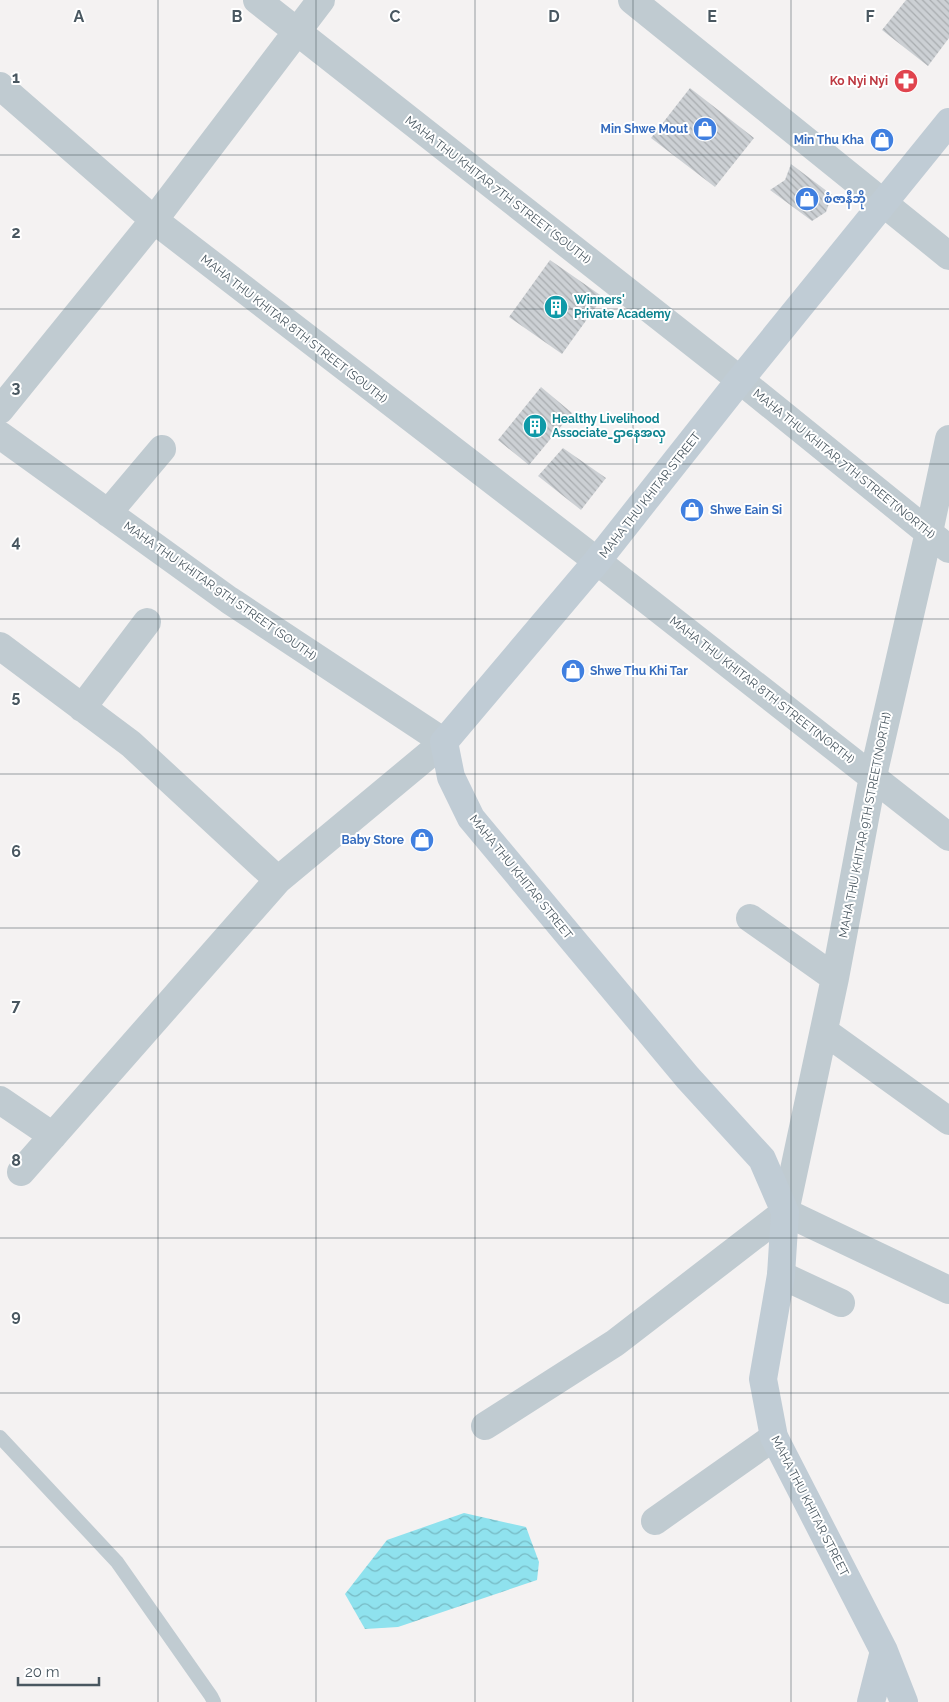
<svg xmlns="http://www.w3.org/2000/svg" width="949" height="1702" font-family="Raleway,'Noto Sans Myanmar',sans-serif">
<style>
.water{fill:url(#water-waves)}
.building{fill:url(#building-back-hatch)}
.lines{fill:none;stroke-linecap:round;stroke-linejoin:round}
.lane{stroke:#c0cbd1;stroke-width:14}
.street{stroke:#c0cbd1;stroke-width:28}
.secondary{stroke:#c0ccd5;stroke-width:28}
.grid{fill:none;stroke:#495760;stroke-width:1;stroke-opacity:0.55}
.labels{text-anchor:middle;stroke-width:4;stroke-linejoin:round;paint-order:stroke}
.health-label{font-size:12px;font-weight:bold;fill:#be3a42;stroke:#fff;text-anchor:end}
.shop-label{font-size:12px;font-weight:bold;fill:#366cbe;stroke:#fff;text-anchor:end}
.street-label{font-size:12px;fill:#495760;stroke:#fff}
.culture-label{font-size:12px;font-weight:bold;fill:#0d838f;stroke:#fff;text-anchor:start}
.grid-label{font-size:16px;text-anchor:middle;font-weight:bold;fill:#495760;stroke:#fff;stroke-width:4;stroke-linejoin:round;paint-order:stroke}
</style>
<defs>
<pattern id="water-waves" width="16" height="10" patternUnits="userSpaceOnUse" patternTransform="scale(1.25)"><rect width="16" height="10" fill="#8fe2ee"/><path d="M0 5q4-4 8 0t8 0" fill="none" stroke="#77bac4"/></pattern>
<pattern id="building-back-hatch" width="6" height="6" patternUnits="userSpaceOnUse" patternTransform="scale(1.25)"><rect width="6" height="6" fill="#ccd0d4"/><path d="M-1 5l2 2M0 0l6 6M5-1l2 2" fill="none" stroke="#a8acaf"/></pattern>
</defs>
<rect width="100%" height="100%" fill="#f4f2f2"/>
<path class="water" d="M464,1513L526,1527L539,1562L537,1580L398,1627L365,1629L345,1594L387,1540Z"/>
<path class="building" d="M906,0H949V38L928,66L882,30Z
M690,88L754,138L715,187L651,138Z
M791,164L832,195L826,212L812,221L770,190L785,180Z
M550,260L603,297L562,354L509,317Z
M541,387L572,413L529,465L498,440Z
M563,448L606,478L581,510L538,476Z"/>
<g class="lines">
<path class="lane" d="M0,1437L117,1562L211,1696L214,1702"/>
<path class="street" d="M257,0L740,380L949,549
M632,0L949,256
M0,86L154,220L597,561L949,837
M0,410L154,220L321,0
M0,435L229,600L444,742L278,880L21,1172
M108,513L162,449
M0,646L131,744L278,880
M82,708L147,622
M750,918L835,978
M824,1031L949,1121
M0,1100L53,1136
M785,1212L835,978L873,776L929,532L949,439
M785,1212L949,1290
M781,1275L841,1303
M485,1426L615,1343L785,1212
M655,1521L774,1437"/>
<path class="secondary" d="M871,1702L884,1651
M904,1702L884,1651L774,1437L763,1379L781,1275L785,1212L762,1159L688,1078L471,818L451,777L444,742L597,561L740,380L949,122"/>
</g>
<path class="grid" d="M158,0V1702M316,0V1702M475,0V1702M633,0V1702M791,0V1702M0,155H949M0,309H949M0,464H949M0,619H949M0,774H949M0,928H949M0,1083H949M0,1238H949M0,1393H949M0,1547H949"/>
<defs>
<g id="pharmacy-disc" transform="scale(1.25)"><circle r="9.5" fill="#e0444e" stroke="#fff"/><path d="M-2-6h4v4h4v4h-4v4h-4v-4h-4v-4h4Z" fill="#fff"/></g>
<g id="shop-disc" transform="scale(1.25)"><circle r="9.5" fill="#3f7fe0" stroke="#fff"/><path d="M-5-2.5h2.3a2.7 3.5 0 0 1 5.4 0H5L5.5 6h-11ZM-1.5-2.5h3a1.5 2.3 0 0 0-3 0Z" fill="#fff"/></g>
<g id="building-disc" transform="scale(1.25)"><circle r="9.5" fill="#0f9aa8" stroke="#fff"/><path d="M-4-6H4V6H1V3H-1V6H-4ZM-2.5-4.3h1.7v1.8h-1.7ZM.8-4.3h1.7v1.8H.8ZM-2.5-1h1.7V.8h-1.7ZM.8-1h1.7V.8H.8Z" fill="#fff"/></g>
</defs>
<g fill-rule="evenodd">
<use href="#pharmacy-disc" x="906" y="81"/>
<use href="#shop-disc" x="705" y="129"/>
<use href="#shop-disc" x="882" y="140"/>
<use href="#shop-disc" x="807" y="199"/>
<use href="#building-disc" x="556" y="307"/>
<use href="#building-disc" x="535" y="426"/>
<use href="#shop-disc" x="692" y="510"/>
<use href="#shop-disc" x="573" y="671"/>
<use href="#shop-disc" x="422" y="840"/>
</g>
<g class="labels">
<g class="health-label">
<text x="888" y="85">Ko Nyi Nyi</text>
</g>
<g class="shop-label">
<text x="688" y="133">Min Shwe Mout</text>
<text x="864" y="144">Min Thu Kha</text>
<text x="824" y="203" text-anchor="start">စံဇာနီဘို</text>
<text x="710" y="514" text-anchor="start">Shwe Eain Si</text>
<text x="590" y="675" text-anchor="start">Shwe Thu Khi Tar</text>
<text x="404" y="844">Baby Store</text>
</g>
<g class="street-label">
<text transform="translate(498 190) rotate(38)" y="4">MAHA THU KHITAR 7TH STREET (SOUTH)</text>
<text transform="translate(294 329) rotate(38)" y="4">MAHA THU KHITAR 8TH STREET (SOUTH)</text>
<text transform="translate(844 464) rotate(39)" y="4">MAHA THU KHITAR 7TH STREET(NORTH)</text>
<text transform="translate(650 495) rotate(-52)" y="4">MAHA THU KHITAR STREET</text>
<text transform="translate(220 591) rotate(35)" y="4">MAHA THU KHITAR 9TH STREET (SOUTH)</text>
<text transform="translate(762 690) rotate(38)" y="4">MAHA THU KHITAR 8TH STREET(NORTH)</text>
<text transform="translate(865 825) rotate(-79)" y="4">MAHA THU KHITAR 9TH STREET(NORTH)</text>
<text transform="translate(521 877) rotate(51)" y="4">MAHA THU KHITAR STREET</text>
<text transform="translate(810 1506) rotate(63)" y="4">MAHA THU KHITAR STREET</text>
</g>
<g class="culture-label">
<text x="574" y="304">Winners'<tspan x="574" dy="14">Private Academy</tspan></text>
<text x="552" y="423">Healthy Livelihood<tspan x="552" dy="14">Associate_ဌာနေအလှ</tspan></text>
</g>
</g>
<g class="grid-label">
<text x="79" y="22">A</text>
<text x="237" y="22">B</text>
<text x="395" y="22">C</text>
<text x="554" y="22">D</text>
<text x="712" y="22">E</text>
<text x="870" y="22">F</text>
<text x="16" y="83">1</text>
<text x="16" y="238">2</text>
<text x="16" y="393">3</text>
<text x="16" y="547">4</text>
<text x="16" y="702">5</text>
<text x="16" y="857">6</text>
<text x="16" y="1011">7</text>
<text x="16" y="1166">8</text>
<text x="16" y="1321">9</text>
</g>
<path d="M18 1677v8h81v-8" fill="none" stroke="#495760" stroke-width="2.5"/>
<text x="25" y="1677" font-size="15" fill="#495760" stroke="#ffffff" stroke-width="4" paint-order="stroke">20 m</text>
</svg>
